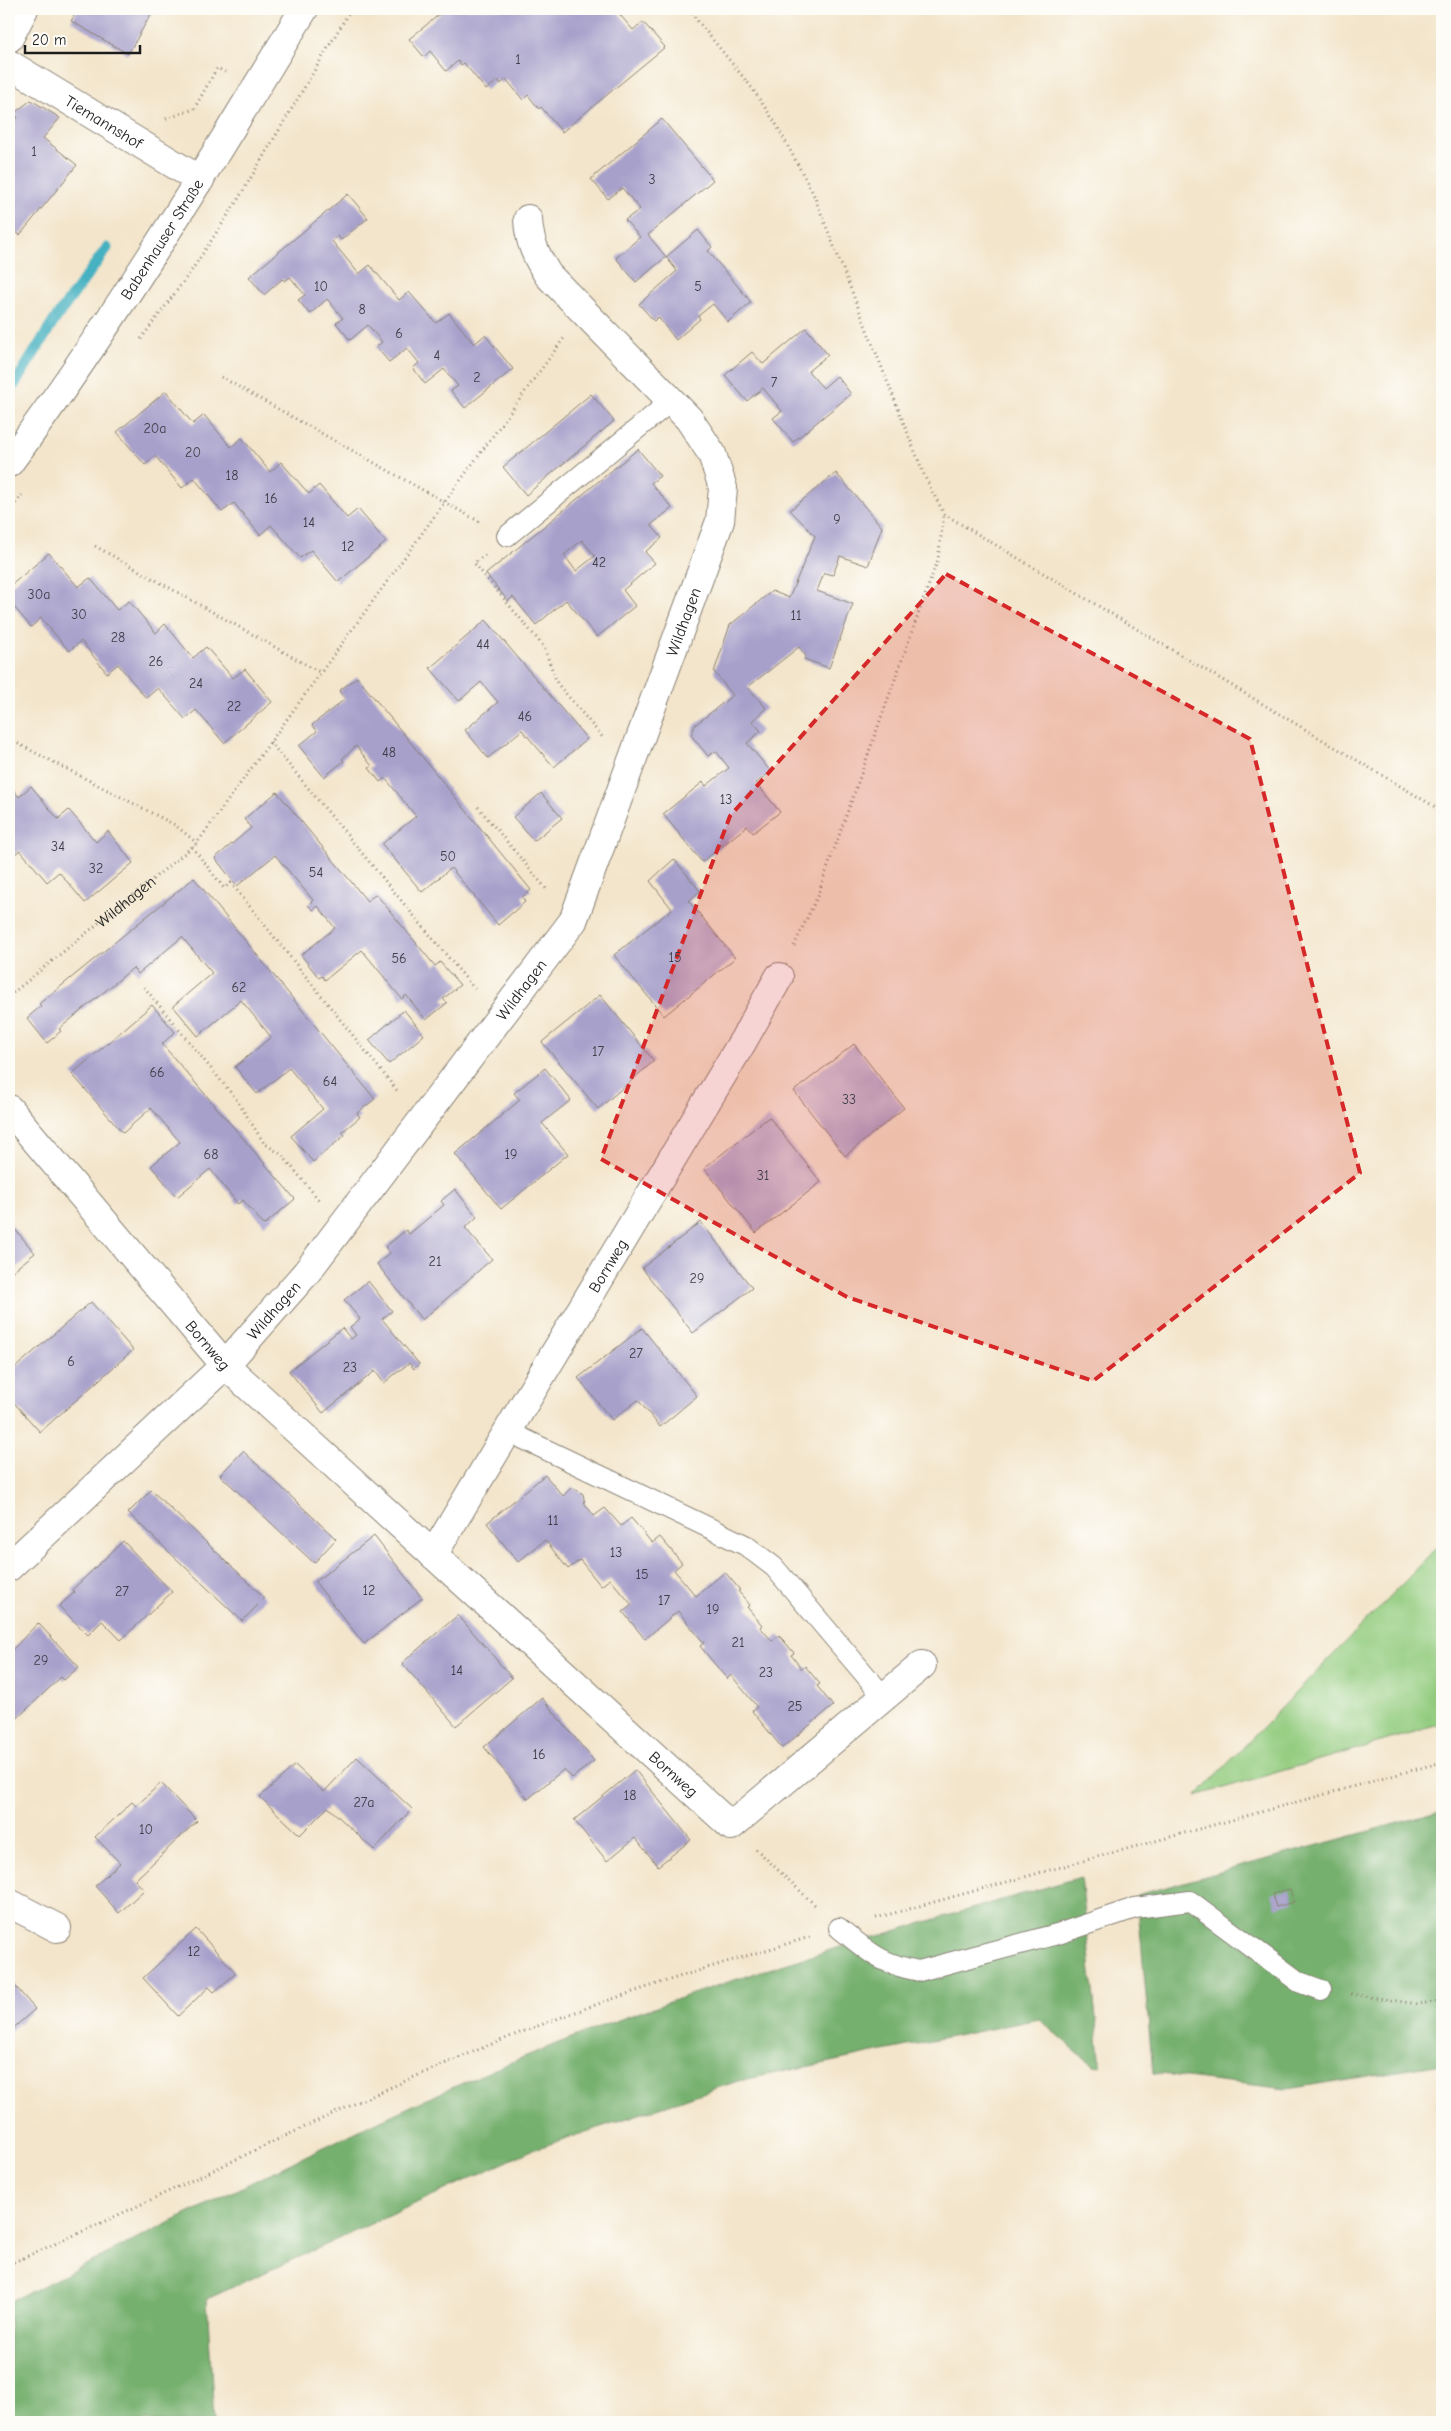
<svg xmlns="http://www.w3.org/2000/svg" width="1451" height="2431" font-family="'Comic Neue',sans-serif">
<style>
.green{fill:#93cc7f;stroke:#58744e}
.forest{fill:#76b06e;stroke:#496645}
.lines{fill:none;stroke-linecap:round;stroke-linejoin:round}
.stream{stroke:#44b1c1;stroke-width:11}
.building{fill:#a7a0cb;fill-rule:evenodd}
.lane-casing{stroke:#888074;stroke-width:22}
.street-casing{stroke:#888074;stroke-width:30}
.secondary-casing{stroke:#888074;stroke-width:30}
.path{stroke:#888074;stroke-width:3;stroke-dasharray:1 4;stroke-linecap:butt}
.lane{stroke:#fff;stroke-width:20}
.street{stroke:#fff;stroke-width:28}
.secondary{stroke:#fff;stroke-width:28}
.marked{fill:#d62828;fill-opacity:0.2;stroke:#d62828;stroke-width:4;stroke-dasharray:10 6;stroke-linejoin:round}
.labels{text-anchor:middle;stroke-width:4.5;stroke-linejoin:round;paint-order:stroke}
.number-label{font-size:14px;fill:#3f3d48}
.street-label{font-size:16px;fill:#1c1c1c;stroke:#fdfcf7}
</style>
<rect width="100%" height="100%" fill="#fdfcf7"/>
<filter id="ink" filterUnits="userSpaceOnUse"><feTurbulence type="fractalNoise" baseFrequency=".02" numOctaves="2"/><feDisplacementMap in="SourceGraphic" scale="10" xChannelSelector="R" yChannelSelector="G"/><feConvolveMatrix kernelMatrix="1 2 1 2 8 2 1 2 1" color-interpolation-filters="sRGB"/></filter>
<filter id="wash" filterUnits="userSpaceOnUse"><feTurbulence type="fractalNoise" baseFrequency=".0096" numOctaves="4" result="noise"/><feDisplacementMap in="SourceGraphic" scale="20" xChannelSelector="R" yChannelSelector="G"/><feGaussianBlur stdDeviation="1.12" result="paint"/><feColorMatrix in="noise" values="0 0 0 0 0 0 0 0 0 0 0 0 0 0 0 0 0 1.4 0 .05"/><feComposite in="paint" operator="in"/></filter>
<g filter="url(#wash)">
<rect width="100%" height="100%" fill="#f3e5cb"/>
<path class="green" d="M1442,1543V1724L1196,1796Z"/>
<path class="forest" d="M1442,1811V2064L1287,2089L1153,2073L1137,1895Z
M1081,1877L1101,2066L1093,2065L1038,2019L738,2081L532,2150L207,2299L214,2422H9V2302C194,2213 375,2115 566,2040C733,1974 908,1928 1081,1877Z"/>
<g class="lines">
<path class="stream" d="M9,393L56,318L107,248"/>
</g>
<g id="blocks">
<path class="building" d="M78,9H154L128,54L71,21Z
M446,9H615L633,30L643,22L665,47L562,132L541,107L539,109L528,95L523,100L506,79L501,84L498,80L486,90L464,63L461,65L458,61L446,71L430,51L424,57L409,39Z
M31,100L60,118L43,138L77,165L20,235L9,227V129L18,117L13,114Z
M662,119L713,180L648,235L666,257L636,282L616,258L640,237L625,220L640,209L622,188L608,199L591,179Z
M348,194L368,218L341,240L338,236L332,241L359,274L370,265L399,300L409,292L436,323L449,313L474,344L485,335L513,369L465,408L451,391L458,386L444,369L425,384L413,368L419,363L407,348L389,362L376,347L382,342L368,325L350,340L336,323L343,318L327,299L310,314L298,300L305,295L290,277L285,281L282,279L264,295L249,277Z
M698,230L712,247L708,251L751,302L728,322L713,304L698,316L700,319L676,340L658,317L654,321L639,304L677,271L666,257Z
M806,328L828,355L808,371L823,388L837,376L851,394L793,442L773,418L782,411L763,388L747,401L725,375L752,352L763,364Z
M166,391L193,424L204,415L231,447L242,438L270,472L281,462L309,494L319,485L347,518L358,509L386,542L338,582L311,550L300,558L271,525L260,535L234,503L222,512L194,478L182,488L155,456L145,465L117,432Z
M591,394L614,421L526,495L503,467Z
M638,449L660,476L651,483L672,508L651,525L662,538L645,552L655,563L623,590L635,606L597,637L566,600L536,625L513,597L508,601L486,574ZM582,540L595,556L576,571L564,555Z
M836,473L882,527L868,566L840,556L833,575L824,573L817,591L853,604L829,668L804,659L806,656L799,647L748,687L766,708L752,721L761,731L747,743L771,772L756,783L780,812L753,833L747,826L702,862L663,814L703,782L706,786L729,768L716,751L708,756L691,735L695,725L733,695L714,672L730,625L772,591L789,598L815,536L790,510Z
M49,553L78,587L90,578L117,610L129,601L156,633L165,624L193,658L206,647L233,678L245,669L272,702L224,743L196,710L185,719L158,688L146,698L118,664L107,673L81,641L69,651L41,618L31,627L9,601V587Z
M486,620L587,739L554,767L522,730L488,758L465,730L498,702L481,682L459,701L430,668Z
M357,677L531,890L522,897L525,902L498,925L451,868L422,892L382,844L416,816L385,778L380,782L369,768L372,766L356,746L342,759L344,761L324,777L299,746L317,731L312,725L345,699L339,691Z
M9,784L19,797L31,786L58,819L69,810L96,842L108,831L133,863L85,903L59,872L47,882L20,850L9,859Z
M277,792L367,901L376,894L435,966L440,962L460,985L443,999L447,1003L426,1020L406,995L402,999L362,950L325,980L322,976L319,978L301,955L335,928L318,906L313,910L308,905L313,900L275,855L237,886L215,858L251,828L244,819Z
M541,793L562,818L534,841L513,817Z
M674,859L700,891L689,901L735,958L664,1016L614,955L672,909L650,881Z
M194,878L375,1099L357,1113L360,1117L342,1132L345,1135L313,1162L291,1136L323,1109L289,1068L257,1094L235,1067L271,1037L241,1000L198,1036L173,1006L212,973L182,937L138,974L133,968L59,1029L61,1031L47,1043L27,1018L41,1006L39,1004Z
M600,995L654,1061L598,1109L542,1042Z
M152,1005L175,1032L162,1044L295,1199L264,1225L243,1200L238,1204L210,1169L177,1197L151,1166L180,1142L151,1108L123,1133L72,1074Z
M404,1010L424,1035L389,1064L369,1040Z
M854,1044L904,1108L845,1156L794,1091Z
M545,1068L571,1100L542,1123L568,1154L501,1209L455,1154L520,1100L514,1093Z
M769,1117L821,1182L756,1233L704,1168Z
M455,1189L477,1217L465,1228L492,1259L422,1320L377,1264L390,1253L385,1247L406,1230L409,1234L444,1205L441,1201Z
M9,1222L35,1253L9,1274Z
M701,1222L752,1288L693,1333L642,1268Z
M368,1281L392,1311L382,1319L419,1364L414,1369L409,1363L384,1383L375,1371L323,1413L289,1371L342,1328L351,1339L356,1335L350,1327L360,1319L344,1300Z
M91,1302L133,1350L40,1432L9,1397V1373Z
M642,1328L697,1396L660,1427L638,1400L612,1420L578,1378Z
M243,1451L336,1539L314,1563L220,1475Z
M545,1475L563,1496L572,1487L583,1494L585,1504L594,1516L605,1508L621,1526L631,1518L652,1543L660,1537L682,1563L674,1570L696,1596L725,1572L740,1590L738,1591L750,1605L747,1607L762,1625L760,1627L772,1641L779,1635L794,1653L791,1655L802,1669L805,1666L820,1684L817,1686L833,1706L782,1748L752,1711L757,1707L731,1675L727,1679L700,1646L704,1643L678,1611L645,1639L623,1612L632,1605L610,1579L601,1586L580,1560L568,1569L545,1540L518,1562L487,1523Z
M151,1490L265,1598L242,1621L128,1513Z
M374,1536L422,1598L364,1644L315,1582Z
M123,1541L172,1592L121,1640L102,1621L88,1635L59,1606L75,1592L72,1590Z
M458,1615L512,1678L456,1726L402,1663Z
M38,1623L79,1667L64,1680L61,1677L9,1726V1653Z
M542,1698L594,1761L572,1778L564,1769L528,1799L484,1747Z
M357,1757L412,1809L374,1850L328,1807L300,1835L260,1797L295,1765L324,1792Z
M635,1770L691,1840L658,1866L635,1838L607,1861L574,1820Z
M161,1783L197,1821L135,1880L144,1890L119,1913L95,1886L120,1863L95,1837L132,1802L136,1806Z
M1290,1889L1294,1902L1276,1907L1272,1894Z
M196,1929L236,1973L214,1992L209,1987L178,2016L143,1978Z
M9,1979L35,2009L9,2032Z"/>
</g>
</g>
<g filter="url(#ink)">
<use href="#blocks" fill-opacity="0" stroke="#888074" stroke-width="1"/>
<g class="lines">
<g class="lane-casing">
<path id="lane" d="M507,536L671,401
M507,1431L745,1545L774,1567L883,1696
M839,1928C869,1952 880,1964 919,1971L1061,1933L1135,1908L1190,1901L1299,1982L1321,1990"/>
</g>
<g class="street-casing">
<g id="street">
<path d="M9,38L24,9"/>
<path id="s2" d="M9,64L200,180"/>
<path id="s3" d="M9,1109L225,1365L731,1826L922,1665"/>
<path id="s4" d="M433,1555L743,1041L779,977"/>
<path id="s5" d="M9,1567L225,1365L306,1273L573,921L720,521L723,488L712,454L689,419L548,275C536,256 529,241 528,219"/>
<path d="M9,1903L57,1928"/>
</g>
</g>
<g class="secondary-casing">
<g id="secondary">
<path id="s6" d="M9,463C117,318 210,163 304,9"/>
</g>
</g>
<g class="path">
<path d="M688,9L752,88L776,124L813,193L925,477L944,514L1442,811"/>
<path d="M166,119L194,109L217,68L225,72"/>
<path d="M141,339L192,270L237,201L351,9"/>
<path d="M221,377L480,522"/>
<path d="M9,511L22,495"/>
<path d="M95,546L321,673"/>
<path d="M485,555L474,563L544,647L557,683L604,739"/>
<path d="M9,739L175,825L197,843"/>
<path d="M270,742L477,992"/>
<path d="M478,807L548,891"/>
<path d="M192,847L224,888L231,883L399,1093"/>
<path d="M794,946L817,897L938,559L944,514"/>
<path d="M144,987L236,1099L264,1143L282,1155L319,1200"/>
<path id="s1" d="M9,996L197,843L564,338"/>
<path d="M756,1849L817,1907"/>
<path d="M876,1918L1442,1762"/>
<path d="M1351,1994L1417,2004L1442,2001"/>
<path d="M9,2264C167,2196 320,2115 480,2049C588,2004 698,1970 810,1937"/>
</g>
<use href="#lane" class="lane"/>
<use href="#street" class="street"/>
<use href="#secondary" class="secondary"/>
</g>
</g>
<path class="marked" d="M946,574L1250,739L1360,1173L1093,1381L847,1297L601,1159L730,816Z"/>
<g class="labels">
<g class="number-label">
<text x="518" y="64">1</text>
<text x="34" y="156">1</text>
<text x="652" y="184">3</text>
<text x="321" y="291">10</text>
<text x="698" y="291">5</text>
<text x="362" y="314">8</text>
<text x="399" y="338">6</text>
<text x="437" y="360">4</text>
<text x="477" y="382">2</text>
<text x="774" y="387">7</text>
<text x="155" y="433">20a</text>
<text x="193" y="457">20</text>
<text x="232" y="480">18</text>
<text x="271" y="503">16</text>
<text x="837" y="524">9</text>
<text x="309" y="527">14</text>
<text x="348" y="551">12</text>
<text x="599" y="567">42</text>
<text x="39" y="599">30a</text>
<text x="79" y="619">30</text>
<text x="796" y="620">11</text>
<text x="118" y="642">28</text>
<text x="483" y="649">44</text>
<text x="156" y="666">26</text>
<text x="196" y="688">24</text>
<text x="234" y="711">22</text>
<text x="525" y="721">46</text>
<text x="389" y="757">48</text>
<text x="726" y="804">13</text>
<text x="58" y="851">34</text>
<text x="448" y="861">50</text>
<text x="96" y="873">32</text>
<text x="316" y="877">54</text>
<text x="675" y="962">15</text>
<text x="399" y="963">56</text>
<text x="239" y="992">62</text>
<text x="598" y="1056">17</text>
<text x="157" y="1077">66</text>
<text x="330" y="1086">64</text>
<text x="849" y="1104">33</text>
<text x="211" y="1159">68</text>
<text x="511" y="1159">19</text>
<text x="763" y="1180">31</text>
<text x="435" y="1266">21</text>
<text x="697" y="1283">29</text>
<text x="636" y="1358">27</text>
<text x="71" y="1366">6</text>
<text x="350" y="1372">23</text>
<text x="553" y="1525">11</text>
<text x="616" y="1557">13</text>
<text x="642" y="1579">15</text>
<text x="369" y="1595">12</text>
<text x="122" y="1596">27</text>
<text x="664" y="1605">17</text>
<text x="713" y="1614">19</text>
<text x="738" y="1647">21</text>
<text x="41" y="1665">29</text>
<text x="457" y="1675">14</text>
<text x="766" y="1677">23</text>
<text x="795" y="1711">25</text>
<text x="539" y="1759">16</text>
<text x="630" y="1800">18</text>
<text x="364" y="1807">27a</text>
<text x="146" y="1834">10</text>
<text x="194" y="1956">12</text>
</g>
<g class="street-label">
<text dy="6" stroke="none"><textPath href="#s2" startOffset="111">Tiemannshof</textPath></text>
<text dy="6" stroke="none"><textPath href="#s6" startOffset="271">Babenhauser Straße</textPath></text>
<text dy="6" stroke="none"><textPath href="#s5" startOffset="1179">Wildhagen</textPath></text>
<text dy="6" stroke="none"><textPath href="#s1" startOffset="150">Wildhagen</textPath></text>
<text dy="6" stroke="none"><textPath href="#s5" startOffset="774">Wildhagen</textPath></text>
<text dy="6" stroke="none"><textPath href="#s4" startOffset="338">Bornweg</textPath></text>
<text dy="6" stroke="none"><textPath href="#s5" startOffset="369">Wildhagen</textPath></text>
<text dy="6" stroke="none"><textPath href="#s3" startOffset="309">Bornweg</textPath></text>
<text dy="6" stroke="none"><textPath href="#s3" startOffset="942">Bornweg</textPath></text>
</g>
</g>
<rect width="1451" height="2431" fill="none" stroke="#fdfcf7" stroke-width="30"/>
<path d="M25 45v8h115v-8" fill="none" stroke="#1c1c1c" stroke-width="2.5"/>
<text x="32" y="45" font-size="15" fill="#1c1c1c" stroke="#fdfcf7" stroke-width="4" paint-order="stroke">20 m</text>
</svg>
